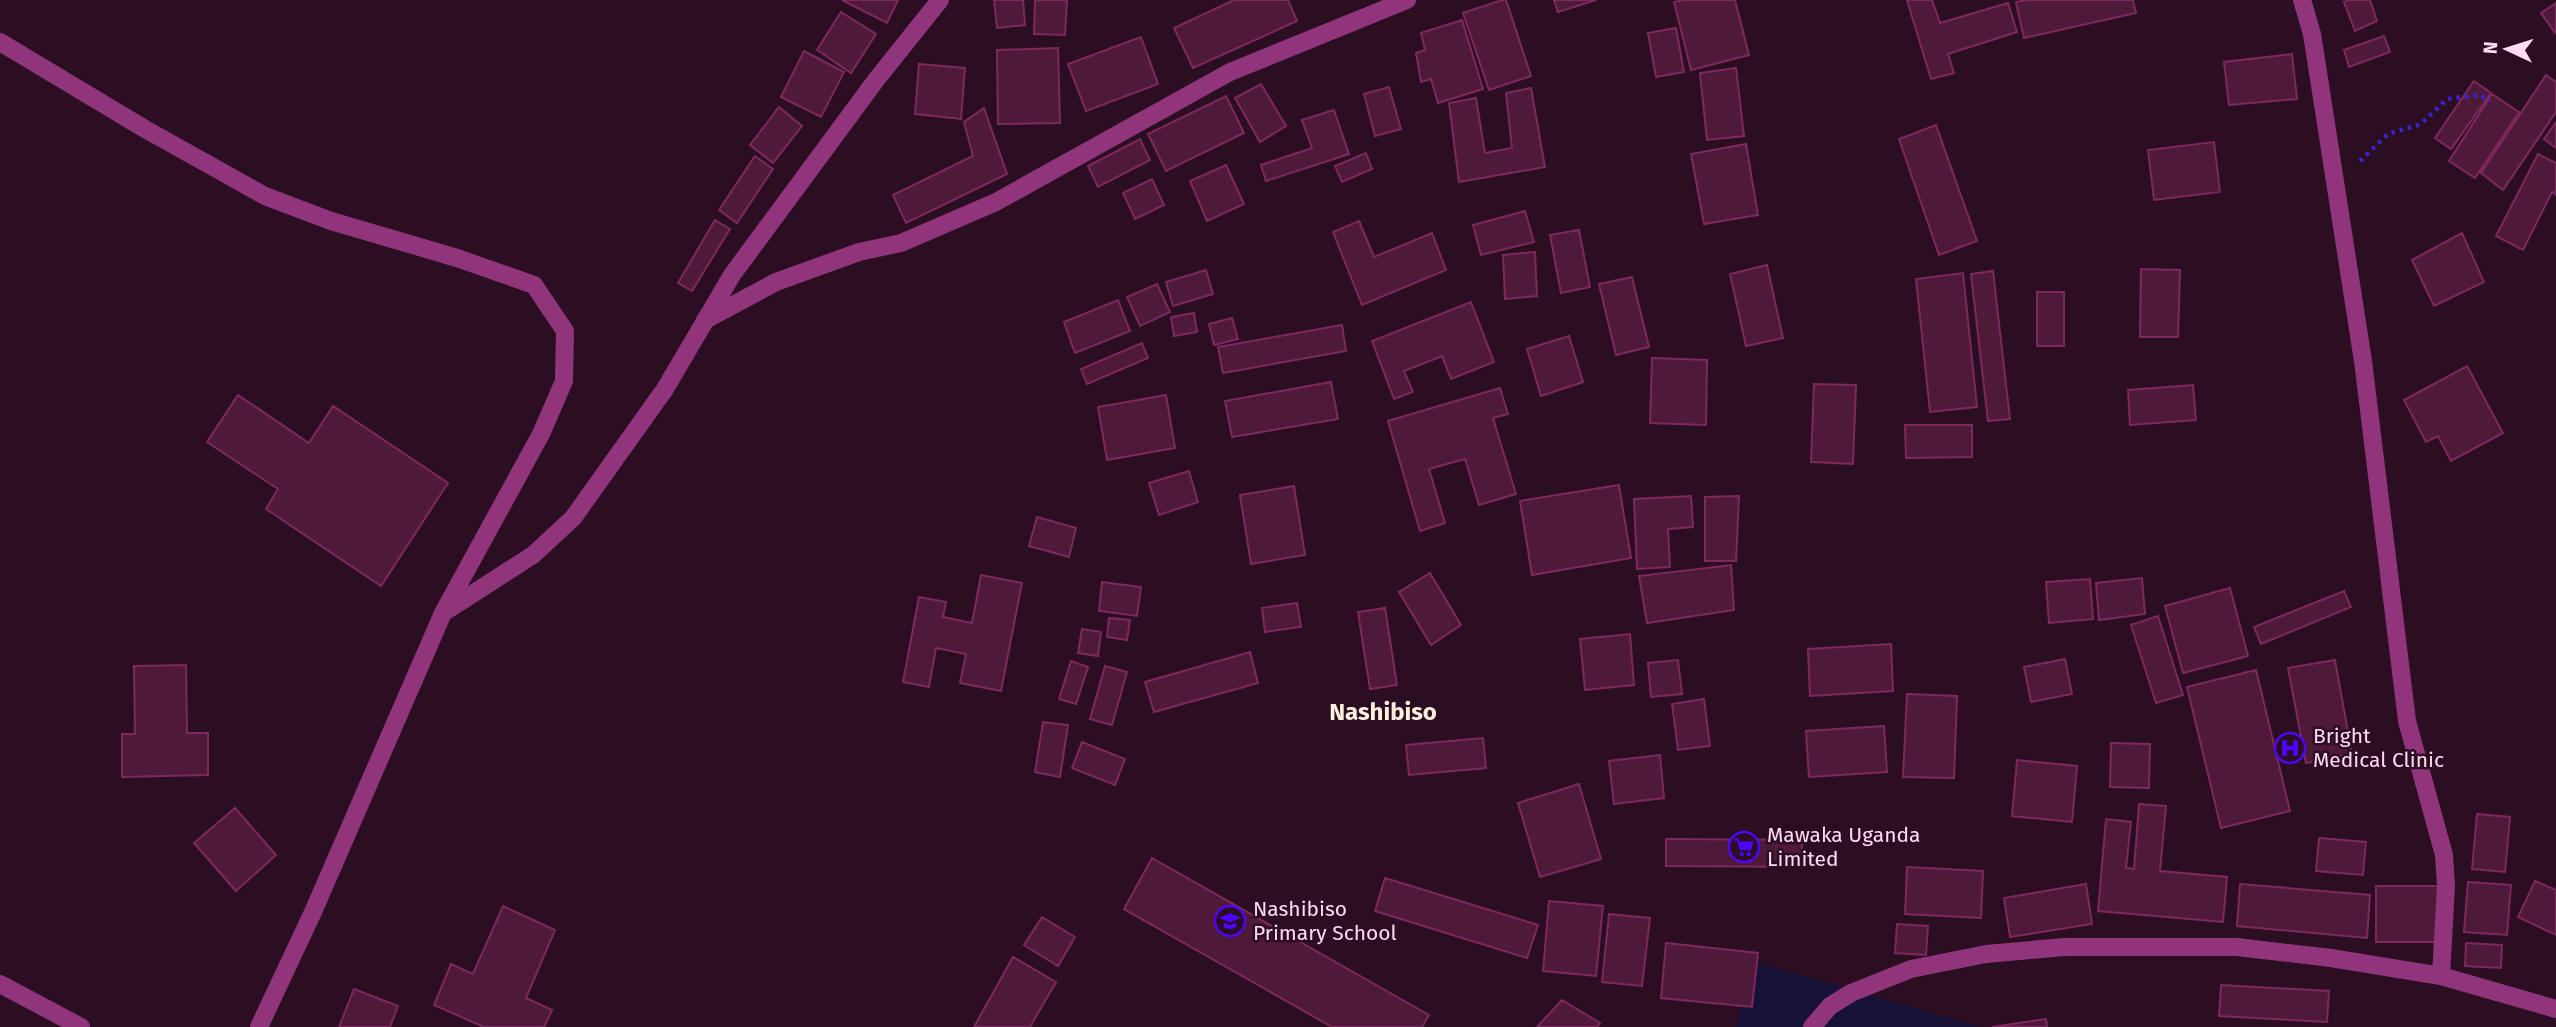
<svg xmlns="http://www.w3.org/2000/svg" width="2556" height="1027" font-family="'Fira Sans',sans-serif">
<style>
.green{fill:#161137}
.building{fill:#4f193a;stroke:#7e285d;stroke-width:2}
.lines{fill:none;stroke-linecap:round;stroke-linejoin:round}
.path{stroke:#3824c9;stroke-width:4.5;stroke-dasharray:3.5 5;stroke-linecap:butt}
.minor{stroke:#90357c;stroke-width:18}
.labels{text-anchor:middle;stroke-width:5;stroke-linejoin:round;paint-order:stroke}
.poi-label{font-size:21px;fill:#ffdaf4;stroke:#2c0e22;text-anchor:start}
.quarter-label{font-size:24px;font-weight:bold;fill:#ffefdc;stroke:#2c0e22}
</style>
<rect width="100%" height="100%" fill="#2c0e22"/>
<path class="green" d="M1751,961L1980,1027H1736Z"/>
<path class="building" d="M842,0H898L887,23Z
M994,0H1023L1025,25L997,28Z
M1035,0H1067L1065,35L1034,34Z
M1234,0H1288L1297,21L1193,68L1174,28Z
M1502,0H1506L1531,76L1489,90L1463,13Z
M1554,0H1596L1558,12Z
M1683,0H1735L1749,55L1691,70L1674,2Z
M1907,0H1932L1940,23L2008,3L2017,32L1948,54L1954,73L1931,79Z
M2027,0H2133L2136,13L2024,38L2016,2Z
M2349,0H2370L2377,21L2355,31L2344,2Z
M2556,3V32L2555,33L2541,13Z
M841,12L876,34L851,73L817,50Z
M1462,20L1483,89L1438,103L1431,79L1421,82L1416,53L1425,50L1421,33Z
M1676,28L1684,72L1656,77L1648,33Z
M2384,36L2390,52L2349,67L2344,50Z
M1141,37L1158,84L1086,111L1068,64Z
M1058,48L1060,123L998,124L997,50Z
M804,51L844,72L821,117L781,97Z
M2292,54L2297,99L2229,105L2224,62Z
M919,64L965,68L961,119L915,114Z
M1736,68L1744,136L1707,140L1700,73Z
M2546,75L2556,82V112L2503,190L2481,173Z
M2474,81L2491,93L2451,149L2435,138Z
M1261,84L1286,126L1260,142L1235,98Z
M1389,87L1401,129L1375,136L1364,94Z
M1531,88L1545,167L1459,182L1449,103L1476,98L1485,153L1512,148L1506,93Z
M2492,94L2519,112L2475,178L2449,161Z
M1226,96L1244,133L1166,171L1148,134Z
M779,107L802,126L773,163L750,145Z
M984,108L1007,174L906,223L893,195L973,156L964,122Z
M1334,110L1349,154L1266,181L1261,165L1312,148L1302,120Z
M2556,122V148L2544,139Z
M1936,125L1977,241L1939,255L1899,139Z
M1140,139L1150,160L1098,187L1088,166Z
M2214,142L2220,192L2154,200L2148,150Z
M1746,144L1758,215L1704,224L1691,154Z
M1366,153L1372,169L1342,182L1335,166Z
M2538,154L2556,163V195L2552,192L2523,250L2496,236Z
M755,156L773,169L737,223L719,210Z
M1226,165L1244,204L1207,221L1190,181Z
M1152,179L1164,205L1135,219L1123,193Z
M1525,211L1534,242L1481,255L1473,225Z
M715,220L730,229L692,291L678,283Z
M1359,221L1374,257L1432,233L1446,270L1362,305L1333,232Z
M1579,230L1590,287L1561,293L1550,235Z
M2462,233L2484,282L2434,306L2412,260Z
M1535,252L1537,296L1505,299L1503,255Z
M1767,265L1783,338L1746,346L1730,274Z
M2141,269L2180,270L2178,337H2140Z
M1206,270L1213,294L1173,306L1166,282Z
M1993,271L2010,419L1988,421L1971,274Z
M1963,273L1977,407L1930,412L1916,279Z
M1632,277L1649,347L1616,355L1599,284Z
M1157,284L1170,312L1140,326L1127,297Z
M2037,292H2064V346H2037Z
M1118,300L1130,331L1075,353L1064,322Z
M1471,302L1494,362L1451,379L1442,356L1404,371L1413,392L1394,399L1372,341Z
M1194,313L1197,332L1174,336L1171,317Z
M1232,318L1238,339L1214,345L1209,324Z
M1342,325L1346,351L1223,373L1218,347Z
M1569,336L1583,382L1541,396L1527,349Z
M1142,343L1148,358L1087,384L1081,369Z
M1652,358L1707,360L1706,425L1650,423Z
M2467,366L2503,433L2451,461L2438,436L2426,442L2404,400Z
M1331,382L1338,419L1232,437L1225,401Z
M1814,384L1856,385L1853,464L1811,462Z
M2193,385L2196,420L2130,425L2128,390Z
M1500,388L1508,414L1493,418L1516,494L1479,505L1465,459L1429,469L1445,523L1420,531L1388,421Z
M238,395L309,443L333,406L448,483L381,586L266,509L278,489L207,442Z
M1166,395L1175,448L1107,460L1098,407Z
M1905,425H1972V457L1906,458Z
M1189,471L1198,502L1159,515L1149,483Z
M1619,485L1631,558L1532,575L1520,501Z
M1294,486L1305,555L1251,564L1240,495Z
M1691,496L1693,527L1668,529L1670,567L1637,569L1634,499Z
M1739,496L1736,561H1705V497Z
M1037,517L1076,528L1069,557L1029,546Z
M1731,565L1734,610L1647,623L1639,576Z
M1430,573L1461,625L1431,645L1399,592Z
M981,575L1022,583L1001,691L960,683L966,654L936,648L929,687L903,682L919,597L946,602L943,617L972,623Z
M2142,578L2145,614L2099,620L2096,583Z
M2090,579L2093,619L2049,623L2046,582Z
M1102,582L1141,587L1137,616L1099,611Z
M2230,588L2248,656L2183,673L2165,606Z
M2344,591L2351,607L2261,644L2254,627Z
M1297,603L1301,627L1265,632L1262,608Z
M1385,608L1397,685L1370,689L1358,612Z
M2158,616L2183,695L2156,703L2131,625Z
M1109,618L1130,620L1127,640L1107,637Z
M1082,629L1101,632L1098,656L1078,653Z
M1630,634L1634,685L1585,690L1580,639Z
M1891,644L1893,691L1810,696L1808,649Z
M1250,652L1258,683L1154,712L1145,682Z
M2065,659L2072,694L2031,702L2024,667Z
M1678,660L1682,694L1651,697L1648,663Z
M2335,660L2352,754L2306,763L2288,668Z
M1071,661L1088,667L1076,704L1059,699Z
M186,665L187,733H208V775L122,777V734H135L134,666Z
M1105,666L1127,672L1112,725L1090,719Z
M2256,670L2290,811L2221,828L2187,687Z
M1907,694L1957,696L1954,778L1903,777Z
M1704,699L1710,746L1678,750L1672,704Z
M1043,722L1068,725L1060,777L1035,772Z
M1884,726L1887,772L1809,777L1806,731Z
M1483,738L1486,768L1409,775L1406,745Z
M1082,742L1125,759L1115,785L1072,768Z
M2111,743L2150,744L2149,788L2110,787Z
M1660,755L1664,798L1614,804L1609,761Z
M2017,760L2077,766L2072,822L2012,816Z
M1579,784L1601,859L1540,877L1518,803Z
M2139,804L2166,806L2160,871L2227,877L2223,922L2098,911L2106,819L2131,822L2126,868L2134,869Z
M235,808L276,855L236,891L194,843Z
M2477,814L2510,817L2505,872L2472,869Z
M2319,838L2366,842L2363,875L2316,871Z
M1666,839L1802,840V867L1666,866Z
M1152,858L1429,1015L1422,1027H1332L1124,909Z
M1907,867L1983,871L1981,918L1905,914Z
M1385,878L1538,925L1527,958L1375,911Z
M2535,881L2556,890V935L2518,917Z
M2468,882L2511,885L2507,935L2464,932Z
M2086,884L2092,924L2010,937L2004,898Z
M2240,884L2370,895L2367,938L2237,926Z
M2376,886H2440V942H2376Z
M1549,901L1603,906L1596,976L1543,971Z
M503,906L555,930L526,998L552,1010L544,1027H484L434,1005L451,964L473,974Z
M1609,914L1650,918L1642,986L1602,982Z
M1042,917L1075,937L1058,966L1024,945Z
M1897,924L1928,926L1926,955L1895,953Z
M1666,943L1758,953L1752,1007L1661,998Z
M2466,943L2502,945L2501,968L2465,966Z
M1013,957L1056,982L1030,1027H974Z
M2221,985L2329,991L2327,1022L2219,1016Z
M354,989L398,1006L390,1027H339Z
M1562,1000L1600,1023L1597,1027H1537Z
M2046,1019L2047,1027H1992Z"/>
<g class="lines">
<path class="path" d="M2360,161L2388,134L2421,124L2447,99L2480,95L2490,101"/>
<path class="minor" d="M2302,0L2312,34L2363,361L2407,721L2444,855L2446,886L2441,976
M0,42L145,129L265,196L331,221L457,258L534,285L565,331L564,381L541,434L443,613L313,912L259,1027
M705,320L776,282L859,252L901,243L996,202L1230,72L1407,0
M446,611L533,555L573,518L665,389L732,275L876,80L940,0
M0,984L81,1027
M1812,1027L1830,1006L1851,993L1911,969L1986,954L2064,947H2237L2331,958L2441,976L2556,1009"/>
</g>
<defs>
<g id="hospital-ring" transform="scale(1.575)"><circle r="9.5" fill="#2c0e22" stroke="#4c06ff" stroke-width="1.5"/><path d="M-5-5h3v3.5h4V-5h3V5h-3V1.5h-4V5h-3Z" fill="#4c06ff"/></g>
<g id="supermarket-ring" transform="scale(1.575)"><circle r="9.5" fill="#2c0e22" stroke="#4c06ff" stroke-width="1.5"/><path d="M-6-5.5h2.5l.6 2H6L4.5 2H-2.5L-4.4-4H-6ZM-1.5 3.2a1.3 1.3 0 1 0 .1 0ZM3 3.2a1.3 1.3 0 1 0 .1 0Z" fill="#4c06ff"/></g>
<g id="school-ring" transform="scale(1.575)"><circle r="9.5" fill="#2c0e22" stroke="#4c06ff" stroke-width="1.5"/><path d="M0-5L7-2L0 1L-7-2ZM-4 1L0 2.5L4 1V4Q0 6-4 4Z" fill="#4c06ff"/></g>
</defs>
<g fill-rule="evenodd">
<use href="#hospital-ring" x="2290" y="748"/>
<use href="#supermarket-ring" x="1744" y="847"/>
<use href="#school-ring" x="1230" y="921"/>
</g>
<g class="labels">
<g class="poi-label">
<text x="2313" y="743">Bright<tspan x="2313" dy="24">Medical Clinic</tspan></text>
<text x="1767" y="842">Mawaka Uganda<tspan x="1767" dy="24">Limited</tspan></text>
<text x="1253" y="916">Nashibiso<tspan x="1253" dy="24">Primary School</tspan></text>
</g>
<g class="quarter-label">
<text x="1383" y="720">Nashibiso</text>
</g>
</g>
<g transform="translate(2507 49) rotate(274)" stroke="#2c0e22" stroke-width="5" paint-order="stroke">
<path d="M0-5L12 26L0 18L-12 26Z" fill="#ffdaf4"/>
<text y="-10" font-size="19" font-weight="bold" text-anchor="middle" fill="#ffdaf4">N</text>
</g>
</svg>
